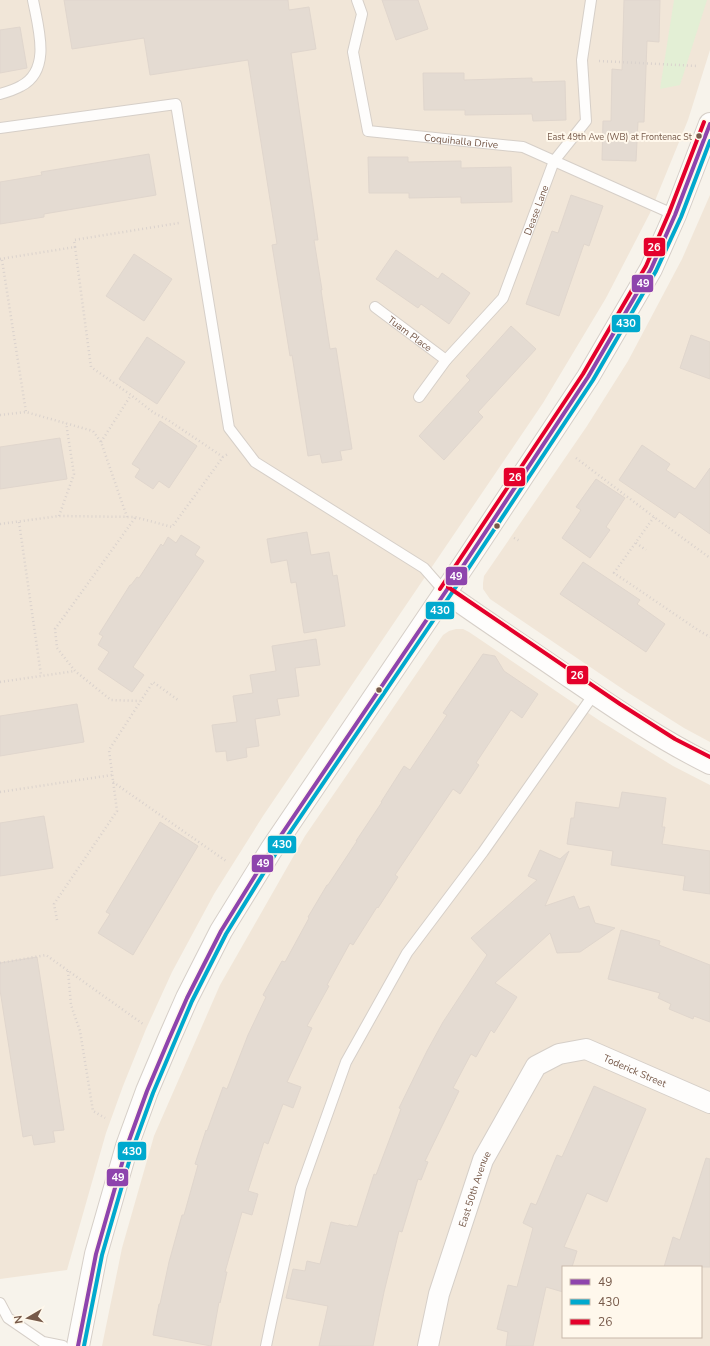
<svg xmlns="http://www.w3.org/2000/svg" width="710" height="1346" font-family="'Nunito Sans',sans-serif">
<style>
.residential{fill:#f1e6d8;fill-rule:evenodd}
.green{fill:#e3efd5}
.building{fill:#e4dbd2;stroke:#e0d6cd}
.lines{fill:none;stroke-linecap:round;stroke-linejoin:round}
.service-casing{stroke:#d6cfc8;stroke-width:12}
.minor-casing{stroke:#d6cfc8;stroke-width:22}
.tertiary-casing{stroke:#d6cfc8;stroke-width:24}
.path{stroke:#dad2cd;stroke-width:2.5;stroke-dasharray:1 3;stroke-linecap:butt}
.service{stroke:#fefdfc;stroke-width:10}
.minor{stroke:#fefdfc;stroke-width:20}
.tertiary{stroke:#fefdfc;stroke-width:22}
.bus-1-casing{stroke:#fff8ec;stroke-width:7}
.bus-2-casing{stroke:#fff8ec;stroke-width:7}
.bus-3-casing{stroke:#fff8ec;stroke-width:7}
.bus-1{stroke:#8e44ad;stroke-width:4}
.bus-2{stroke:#00a9ce;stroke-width:4}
.bus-3{stroke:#e4002b;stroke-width:4}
.bus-dot{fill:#775a4a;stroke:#fff8ec;stroke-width:1.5}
.labels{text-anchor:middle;stroke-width:4;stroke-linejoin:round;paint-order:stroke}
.bus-label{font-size:9px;fill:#775a4a;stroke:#fff8ec;text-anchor:end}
.street-label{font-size:10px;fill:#775a4a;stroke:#fff8ec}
.line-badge{stroke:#fff8ec;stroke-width:1.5}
.badge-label{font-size:11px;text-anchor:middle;font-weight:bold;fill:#fff}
</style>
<rect width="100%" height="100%" fill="#f7f3eb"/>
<path class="residential" d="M0,0H710V50L688,120L650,213L606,298L543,403L263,816L214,894L172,972L146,1029L123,1086L106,1133L67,1270L0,1279Z
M710,195V742L684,728L627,692L490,599L483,589V583L484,576L587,426L628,361L682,259Z
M456,629H463L469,632L600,721L673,766L710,785V1346H102L122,1248L154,1136L220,985L305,836L443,635L449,631ZM563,1267H701V1337H563Z"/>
<path class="green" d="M674,0H707L680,85L660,89Z"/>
<path class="building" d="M64,0H288L289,10L309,7L316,49L291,53L318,240H314L322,290H321L330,349L336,348L352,449L340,451L342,460L322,463L320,454L308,456L292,355L290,356L272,245L277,244L248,60L150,75L144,38L72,49Z
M382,0H418L428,29L396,40Z
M624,0H660L659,42L647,41L644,122H638L636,161L602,160L603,121H611L612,69L622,70Z
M20,27L27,68L0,73V30Z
M423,73H464V80L532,78V82L565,81L566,120L533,121L532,114L465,115V110H424Z
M149,154L156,195L44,214V217L0,224V182L42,175L41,172Z
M368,157H408V162L461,161V168L511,167L512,202L461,203V197L409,198V193H369Z
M571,195L603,206L589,246L584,244L559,316L526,304L552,231L558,233Z
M396,250L438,279L442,273L470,293L449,324L421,304L418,308L376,279Z
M134,254L172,279L144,321L106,296Z
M511,326L536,349L478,412L483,417L444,460L419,436L470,380L466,376Z
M691,335L710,342V379L680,368Z
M147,337L185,362L157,404L119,379Z
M160,421L197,446L169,488L159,481L153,489L135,477L140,469L132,464Z
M60,438L67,479L0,489V447Z
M642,445L670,464L666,470L695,489L710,468V534L679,512L675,518L619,480Z
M596,479L625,498L606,527L610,530L590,558L562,538L581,510L576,507Z
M307,532L311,555L329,552L333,576L337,575L345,626L304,633L296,582L291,583L287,560L271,563L267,539Z
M181,535L200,547L195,555L204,561L133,667L144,675L132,692L98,669L109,652L98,645L103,636L99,634L130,585H131L137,577L139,578L161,544L163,546L168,537L176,543Z
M583,562L640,600L637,604L665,624L646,652L560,594Z
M316,639L320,665L295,668L299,696L277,699L280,715L255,719L259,746L246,748L247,757L227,761L226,751L216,752L212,725L237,722L233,696L253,693L250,675L276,671L272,646Z
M483,654L495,656L504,671L538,694L522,718L511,710L476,763L479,765L460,794L453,789L395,875L398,877L378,908L377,907L353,945L350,943L327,985L329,986L307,1026L312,1028L287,1082L301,1087L293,1108L283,1104L268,1144L264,1142L248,1191L258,1194L252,1215L242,1212L225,1272H227L220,1303L219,1302L211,1346L153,1335L159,1304H160L169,1262L182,1215H184L198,1165L195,1164L206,1130L207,1131L223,1087L227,1089L248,1035L266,997L263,995L282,961L285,962L309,918L308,917L327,885H328L357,841H356L382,802H381L404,766L410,770L447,715L443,713Z
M77,704L84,742L0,756V716Z
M622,792L666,798L662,827H665L662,844L710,851V894L683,890L685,876L611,865L613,851L567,844L571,818H574L576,802L619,808Z
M44,816L53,868L0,876V823Z
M160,822L198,846L133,955L98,933L110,914L106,912Z
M540,850L560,859L569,851L545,906L574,896L579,909L589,906L595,923L615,928L580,952L557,953L550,933L495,983L517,997L494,1033L491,1030L476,1057L471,1054L453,1088L459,1091L425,1161L428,1162L421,1180L418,1179L402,1232L399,1231L384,1292L373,1346H319L328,1306L286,1298L293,1269L305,1271L307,1261L320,1264L331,1222L348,1226L349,1225L357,1227L374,1174L376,1175L401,1109L399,1108L427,1051L443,1022L487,955L471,938L537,880L528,876Z
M621,930L660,941L659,945L710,965V1022L694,1016L693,1019L669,1009L671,1004L658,998L660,993L608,979Z
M37,957L64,1130L53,1131L55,1142L34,1145L32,1135L23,1137L0,990V963Z
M594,1086L646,1109L607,1202L587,1193L564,1247L577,1251L572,1267H563V1292L546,1287L533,1346H506L508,1332L497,1329L508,1285L517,1287L533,1228L523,1223L531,1203L536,1205L557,1155L562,1157Z
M706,1158L710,1159V1267H664L673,1237L680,1240Z"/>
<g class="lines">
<g class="service-casing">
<g id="service">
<path id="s1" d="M357,0L362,14L353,52L368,131L523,147L675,215"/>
<path d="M0,94C7,92 14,90 21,86C52,70 38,27 33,0"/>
<path d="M0,128L176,104L229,428L255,462L424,568L445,592"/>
<path id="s2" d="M375,307L446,360"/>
<path id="s3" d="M419,397L446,360L503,298L554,161L586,121L582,60L591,0"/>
<path d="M0,1303L8,1318L43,1342L63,1346"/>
<path d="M266,1346L271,1322L301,1188L346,1062L407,953L483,852L594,694"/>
</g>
</g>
<g class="minor-casing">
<g id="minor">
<path d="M445,592C484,620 524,646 563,673C610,705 659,739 710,764"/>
<path id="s4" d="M428,1346L439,1294L483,1160L536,1066L559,1054L586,1049L710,1103"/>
</g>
</g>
<g class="tertiary-casing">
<path id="tertiary" d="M78,1346L96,1254L127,1146L147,1091L169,1039L187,998L221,931L271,850L465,563L588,377L651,269L675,215L710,124"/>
</g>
<path class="path" d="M599,61L698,66
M75,247L91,367L131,395L154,413L168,420L223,457
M0,259L75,247L74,240L179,223
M2,260L26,412
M0,415L26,412L93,431L101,442L127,517
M101,442L131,395
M576,458L654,517L710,558
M59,516L74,474L66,423
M654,517L614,573L698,630L710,637
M135,518L55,629L57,648L75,671L111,700L140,701
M19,522L41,675
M0,524L59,516L135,517L172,527L223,457L228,454
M514,538L520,541
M636,543L646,550
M0,682L75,671
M113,782L226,861
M0,792L112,775
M57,920L54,904L117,811L109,750L153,682L178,700
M0,963L46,955L143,1024
M68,971L71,1005L80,1031L93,1111L105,1118"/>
<use href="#service" class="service"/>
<use href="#minor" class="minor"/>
<use href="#tertiary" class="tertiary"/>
<g class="bus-1-casing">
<path id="bus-1" d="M78,1346L96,1254L127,1146L147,1091L169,1039L187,998L221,931L271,850L465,563L588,377L651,269L675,215L710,124"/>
</g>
<g class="bus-2-casing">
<path id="bus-2" d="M84,1346L102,1255L133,1148L153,1093L175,1041L192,1001L226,934L276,853L470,566L593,380L656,271L681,217L710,141"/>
</g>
<g class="bus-3-casing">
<path id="bus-3" d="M448,587L620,704L675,739L710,757
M440,589L583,374L646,266L669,213L704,122"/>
</g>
<use href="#bus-1" class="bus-1"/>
<use href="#bus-2" class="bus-2"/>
<use href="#bus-3" class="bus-3"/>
</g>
<g class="bus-dot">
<circle cx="699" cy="136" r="3.5"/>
<circle cx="497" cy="526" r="3.5"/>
<circle cx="379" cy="690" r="3.5"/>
</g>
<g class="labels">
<g class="bus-label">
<text x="692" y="140">East 49th Ave (WB) at Frontenac St</text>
</g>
<g class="street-label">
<text dy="4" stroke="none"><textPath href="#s1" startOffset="228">Coquihalla Drive</textPath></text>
<text dy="4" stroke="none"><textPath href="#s3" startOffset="224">Dease Lane</textPath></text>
<text dy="4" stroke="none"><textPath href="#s2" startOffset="44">Tuam Place</textPath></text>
<text dy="4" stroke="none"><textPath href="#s4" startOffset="409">Toderick Street</textPath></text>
<text dy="4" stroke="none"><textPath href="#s4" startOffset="164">East 50th Avenue</textPath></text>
</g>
</g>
<g class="line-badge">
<rect x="643" y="237" width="23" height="20" rx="4" fill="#e4002b"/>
<rect x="631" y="274" width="23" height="19" rx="4" fill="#8e44ad"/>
<rect x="611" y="314" width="30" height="19" rx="4" fill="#00a9ce"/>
<rect x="503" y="467" width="23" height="20" rx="4" fill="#e4002b"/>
<rect x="445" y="566" width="23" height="20" rx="4" fill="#8e44ad"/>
<rect x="425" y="601" width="30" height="19" rx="4" fill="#00a9ce"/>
<rect x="566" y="665" width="23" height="20" rx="4" fill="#e4002b"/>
<rect x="267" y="835" width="30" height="19" rx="4" fill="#00a9ce"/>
<rect x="251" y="854" width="23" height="19" rx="4" fill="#8e44ad"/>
<rect x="117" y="1141" width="30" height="20" rx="4" fill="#00a9ce"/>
<rect x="106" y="1168" width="23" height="19" rx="4" fill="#8e44ad"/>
</g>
<g class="badge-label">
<text x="654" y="251">26</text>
<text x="643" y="287">49</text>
<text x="626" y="327">430</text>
<text x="515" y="481">26</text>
<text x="456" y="580">49</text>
<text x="440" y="614">430</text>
<text x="577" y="679">26</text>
<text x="282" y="848">430</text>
<text x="263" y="867">49</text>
<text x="132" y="1155">430</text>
<text x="118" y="1181">49</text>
</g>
<rect x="562" y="1266" width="140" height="72" fill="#fff8ec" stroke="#c9b9ab"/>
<rect x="570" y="1279" width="20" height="6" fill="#8e44ad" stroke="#c9b9ab"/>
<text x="598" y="1286" font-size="12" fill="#775a4a">49</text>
<rect x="570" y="1299" width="20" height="6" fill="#00a9ce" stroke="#c9b9ab"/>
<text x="598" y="1306" font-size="12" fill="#775a4a">430</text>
<rect x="570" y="1319" width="20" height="6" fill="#e4002b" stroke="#c9b9ab"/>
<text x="598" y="1326" font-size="12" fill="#775a4a">26</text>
<g transform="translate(28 1318) rotate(261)" stroke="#fff8ec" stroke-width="3" paint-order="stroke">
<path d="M0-3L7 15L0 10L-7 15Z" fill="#775a4a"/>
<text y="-6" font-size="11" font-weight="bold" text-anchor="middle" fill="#775a4a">N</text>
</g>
</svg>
